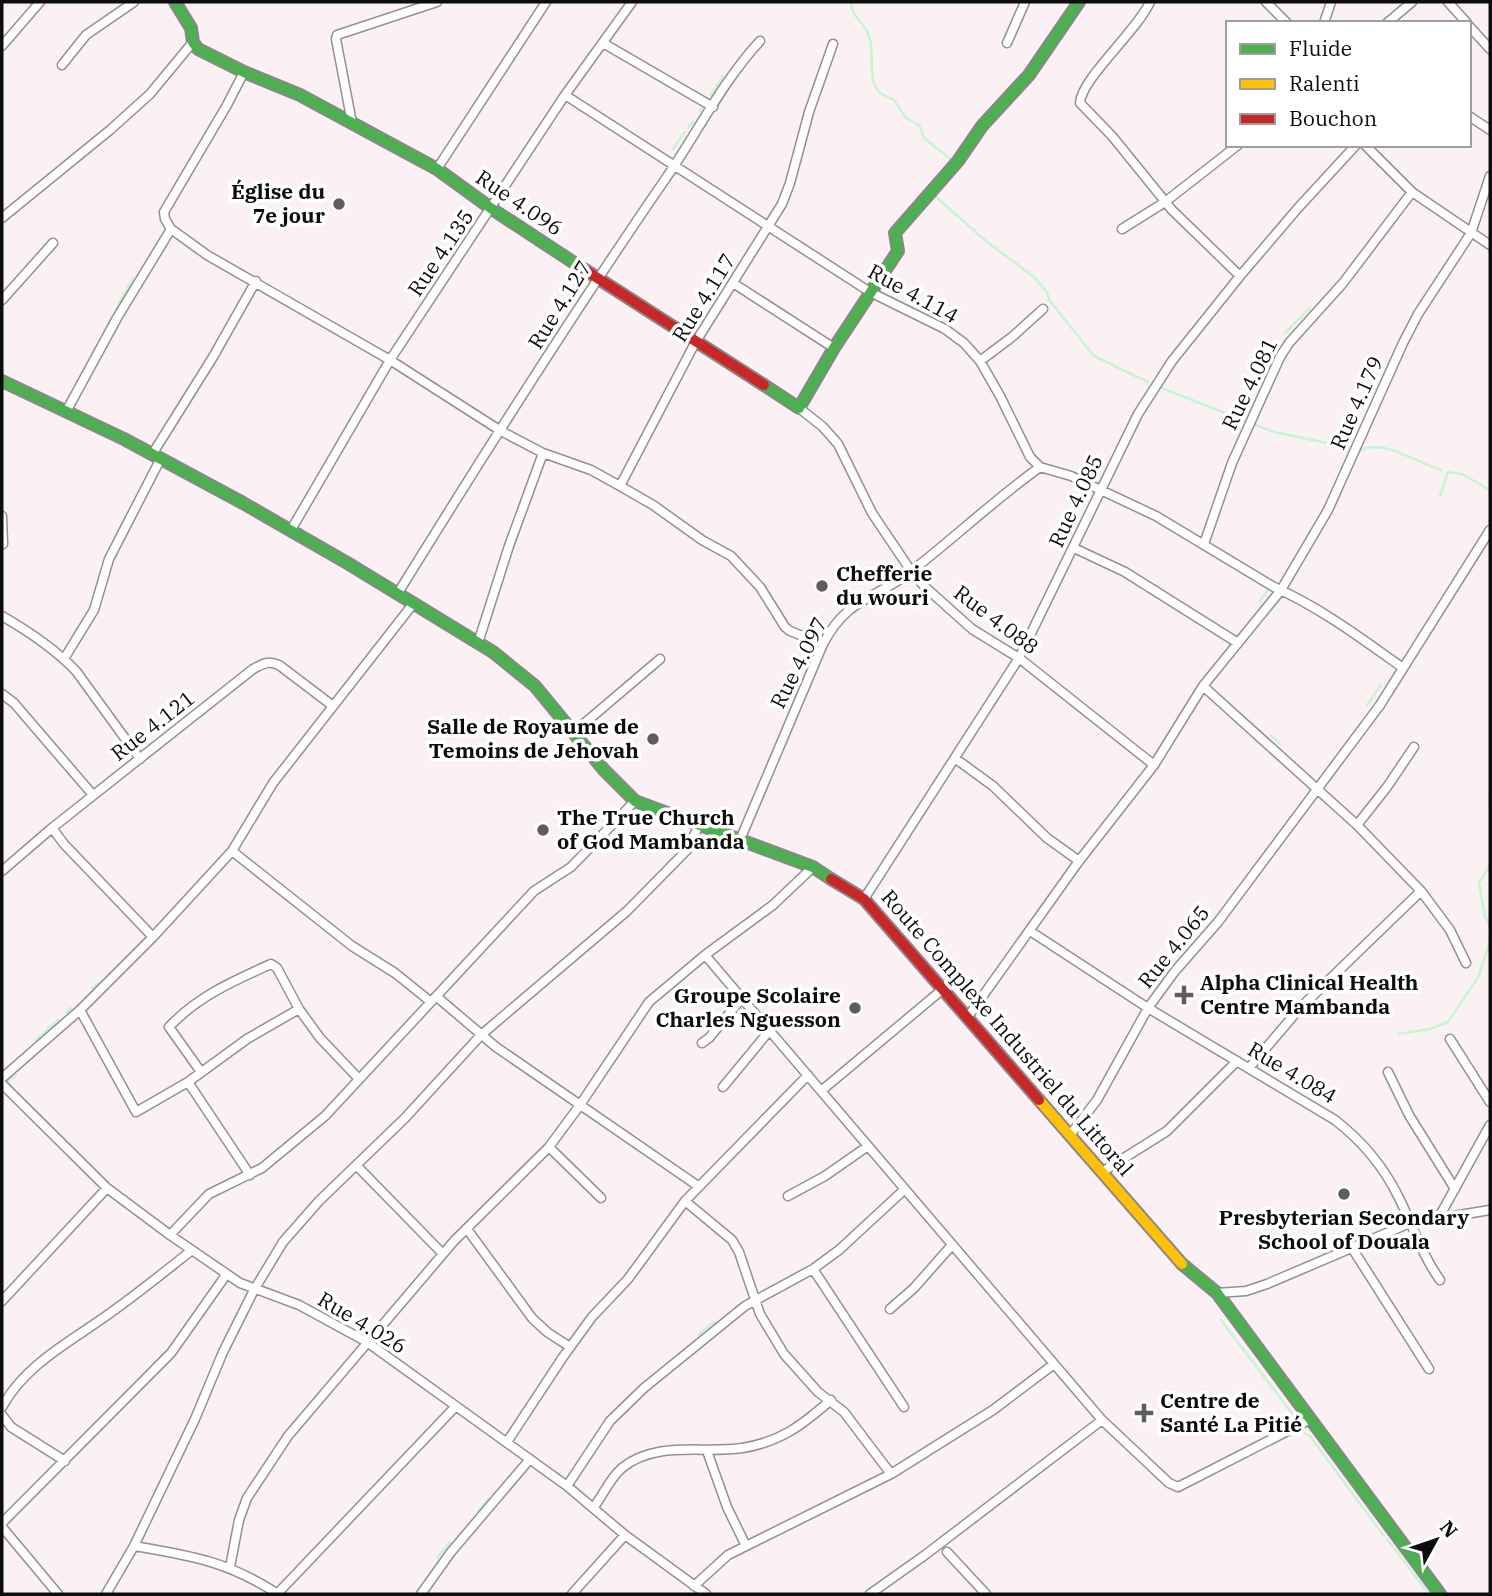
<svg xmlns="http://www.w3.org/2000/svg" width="1492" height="1596" font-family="'IBM Plex Serif',serif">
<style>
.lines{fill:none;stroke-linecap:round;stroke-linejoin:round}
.stream{stroke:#c8f4d1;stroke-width:2.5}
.street-casing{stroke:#949091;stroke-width:11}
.fast-casing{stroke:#8b8688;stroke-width:14}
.slow-casing{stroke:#8b8688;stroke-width:14}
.jam-casing{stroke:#8b8688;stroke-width:14}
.street{stroke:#fefdfd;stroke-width:8}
.fast{stroke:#4caf50;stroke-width:10}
.slow{stroke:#ffc107;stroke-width:10}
.jam{stroke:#c62828;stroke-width:10}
.poi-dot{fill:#605d5e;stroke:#fff;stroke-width:2.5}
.labels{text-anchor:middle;stroke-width:7;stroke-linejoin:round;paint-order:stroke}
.poi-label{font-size:21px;font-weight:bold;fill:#0d0d0d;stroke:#fff;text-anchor:start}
.street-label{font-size:21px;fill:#0d0d0d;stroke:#fff}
</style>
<rect width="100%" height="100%" fill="#fbf1f4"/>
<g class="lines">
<path class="stream" d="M851,2C851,17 865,23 869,36C877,59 861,92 893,99L906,118L919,125L924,138L954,162
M711,95L723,77
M717,108L727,91
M700,111L704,104
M688,128L693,122
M673,149L685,132
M934,195L986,241L1034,277L1046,291
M1047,293L1050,301L1094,356L1148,382
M123,296L133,278
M115,312L122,297
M1294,324L1310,308
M1285,333L1292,326
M102,336L111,319
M89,361L98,344
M1159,387L1248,422
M1253,424L1274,432L1351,448
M1361,450C1383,438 1419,464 1441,470
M1440,496L1448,472L1462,474L1490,490
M1260,601L1270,587
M1266,616L1284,595
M1367,705L1381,685
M1271,735L1280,744
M1490,792V805
M1490,865L1479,883L1485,917L1490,925
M1479,975L1490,941
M92,988L99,983
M66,1013L71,1008
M1398,1034L1430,1029L1448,1022L1479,976
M36,1040L58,1020
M5,1084L16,1075
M1221,1320L1294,1416L1295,1423
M698,1335L714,1322
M1302,1432L1310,1436L1384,1536
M479,1510L488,1499
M1387,1539L1429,1594
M437,1558L450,1542"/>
<g class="street-casing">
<path id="street" d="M1150,2C1137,31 1081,79 1080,103L1112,136L1172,210L1240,276
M1266,2L1287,23
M1448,2L1467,23
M1324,23L1331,2
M1387,23L1412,2
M1469,26L1490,49
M603,43L713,107
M1007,43L1025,2
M2,46L40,2
M62,65L86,35L134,2
M244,72L227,105L164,212L165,219L171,229L207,255L390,360L501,431L543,453L591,470L620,486L695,343L782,204L790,183L809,112L833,44
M565,95L870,292L945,329L964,343L980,361L1000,396L1030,457L1040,467L1071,476L1156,516L1274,587C1321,608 1361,638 1403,668
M1469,116L1490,130
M352,123L336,39L337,35L437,2
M1365,145L1412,192L1490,245
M437,169L546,2
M2,218L110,130L150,94L193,42
M1122,229L1165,202L1238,145
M733,283L834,348
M2,300L53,243
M980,361L1012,337L1043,309
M799,408L823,427L838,444L872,513L911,571L924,586L972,629L1019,658L1154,765
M67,410L117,318L171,229
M153,453L213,357L256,281
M620,486L653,505L702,540L731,556L760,587L785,627L790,631L823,644
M2,516L3,544
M291,530L390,360L565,95L632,2
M1204,544L1232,463L1280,357L1289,343L1343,283L1412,192
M1074,548L1125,572L1238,643
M398,593C484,454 571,316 664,181C696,135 722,82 760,41
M2,616C30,632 54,648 76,671L140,759
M478,643L509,546L543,453
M64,659L94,610L109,559L161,458
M1203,686L1357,825L1421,891L1450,930L1466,963
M2,694L14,703L93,795
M573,733L660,659
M956,759L993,786L1047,838L1079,861
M1357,825L1387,787L1414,747
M52,828L64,844L153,937
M740,840L823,644C847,598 873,600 909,573C953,539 994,500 1040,467
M232,851L352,946L395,973L431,1002
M2,871L52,828L253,669C263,664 268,660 279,665L333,706
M864,899L1019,658L1138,414L1172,361L1240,276L1298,208L1356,145
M1030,931L1148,1008L1335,1120C1362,1141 1384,1167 1399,1198C1413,1226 1422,1255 1440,1280
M705,955L1102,1420L1169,1483L1178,1487L1311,1419
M437,997L496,1047L698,1186
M80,1010L136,1112L188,1082L247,1039L299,1009L320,1038L359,1079
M967,1018L1079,861L1154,765L1203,686L1281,590L1328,510L1403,343L1418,314L1471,233L1490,176
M1450,1039L1490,1102
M702,1043L709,1038L742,998
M1249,1068L1300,1008L1421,891
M201,1072L169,1027C197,997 233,981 271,964L277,968L299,1009
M1388,1072L1409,1115L1455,1189
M2,1078L80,1010L153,937L232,851L273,783L413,604
M188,1082L250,1175
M2,1084L107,1188L170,1235L240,1283L299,1305L367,1342L567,1486L625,1535L706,1594
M723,1087L770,1030
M821,1091L943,989
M1070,1135L1097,1100L1148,1008L1175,971L1218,922L1380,705L1490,530
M549,1147L601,1198
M356,1165L443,1254
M1102,1172L1167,1131L1237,1061
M788,1196L825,1176L868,1146
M685,1201L732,1240L739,1252L760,1314L784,1354L818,1392L844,1412L891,1474
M1438,1219L1490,1125
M467,1229L532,1318L547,1332L570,1347
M170,1235L209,1194L262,1168L325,1116L534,891L571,867L635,801
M1352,1248L1429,1369
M813,1269L904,1407
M1217,1293L1246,1291L1267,1284L1410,1223L1490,1210
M2,1301L107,1188
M890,1309L914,1288L952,1245
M2,1407C25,1365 68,1343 106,1316C136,1295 163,1273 192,1250
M2,1415L11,1427L65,1461
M507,1442L563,1357L592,1317L628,1279L685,1201L808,1075
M707,1451L727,1507L746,1546
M567,1486L610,1421L644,1388L745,1306L813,1269L839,1250L905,1189
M594,1507C603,1495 610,1478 622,1468C656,1440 703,1454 742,1448C781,1442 802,1425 831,1400
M2,1523L171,1353L226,1275
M2,1527L58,1594
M134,1546C192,1556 227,1561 278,1594
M947,1552L986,1594
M230,1567L239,1520L247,1498L288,1436L454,1241L549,1147L580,1105L649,1002L705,955L773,905L813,867
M694,1586L728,1555L891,1474L993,1410L1054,1364
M106,1594L134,1546L195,1419L223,1352L254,1290L283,1242L319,1201L405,1118L481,1035L627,911L687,850L699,825
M277,1594L456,1406
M421,1594L451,1552L530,1459
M572,1594L625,1535
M870,1594L925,1555L1102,1420"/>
</g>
<g class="fast-casing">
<path id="fast" d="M175,2L191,28L193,42L198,49L244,72L300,95L437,169L492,209L585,270
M2,381L124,439L243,503L349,564L493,652L535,686L604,770L635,801L813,867L831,879
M764,385L799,408L834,348L898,251L895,233L958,161L982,126L1029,75L1079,2
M1182,1264L1217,1293L1440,1594"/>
</g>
<g class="slow-casing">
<path id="slow" d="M1039,1100L1182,1264"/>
</g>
<g class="jam-casing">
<path id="jam" d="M585,270L764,385
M831,879L864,899L1039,1100"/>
</g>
<use href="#street" class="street"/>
<use href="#fast" class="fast"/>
<use href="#slow" class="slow"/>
<use href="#jam" class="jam"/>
</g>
<g class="poi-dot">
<circle cx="339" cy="204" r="7"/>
<circle cx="822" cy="586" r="7"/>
<circle cx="653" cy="739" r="7"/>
<circle cx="543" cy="830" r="7"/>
<path d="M1180.5 984.5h7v7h7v7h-7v7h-7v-7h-7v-7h7z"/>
<circle cx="855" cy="1008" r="7"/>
<circle cx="1344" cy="1194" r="7"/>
<path d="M1140.5 1402.5h7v7h7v7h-7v7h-7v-7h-7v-7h7z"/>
</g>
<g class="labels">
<g class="poi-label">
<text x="325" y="199" text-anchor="end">Église du<tspan x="325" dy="24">7e jour</tspan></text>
<text x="836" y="581">Chefferie<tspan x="836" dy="24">du wouri</tspan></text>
<text x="639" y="734" text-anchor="end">Salle de Royaume de<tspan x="639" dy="24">Temoins de Jehovah</tspan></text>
<text x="557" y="825">The True Church<tspan x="557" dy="24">of God Mambanda</tspan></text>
<text x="1200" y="990">Alpha Clinical Health<tspan x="1200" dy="24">Centre Mambanda</tspan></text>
<text x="841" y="1003" text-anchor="end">Groupe Scolaire<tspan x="841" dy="24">Charles Nguesson</tspan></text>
<text x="1344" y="1225" text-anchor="middle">Presbyterian Secondary<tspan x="1344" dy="24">School of Douala</tspan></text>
<text x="1160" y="1408">Centre de<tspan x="1160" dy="24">Santé La Pitié</tspan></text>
</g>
<g class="street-label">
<text transform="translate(519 203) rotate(34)" y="7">Rue 4.096</text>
<text transform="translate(441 253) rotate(-56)" y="7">Rue 4.135</text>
<text transform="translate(913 294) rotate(29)" y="7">Rue 4.114</text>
<text transform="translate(704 298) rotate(-58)" y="7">Rue 4.117</text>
<text transform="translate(560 305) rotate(-58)" y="7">Rue 4.127</text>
<text transform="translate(1250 384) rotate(-64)" y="7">Rue 4.081</text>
<text transform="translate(1357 403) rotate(-66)" y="7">Rue 4.179</text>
<text transform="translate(1076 501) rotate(-65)" y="7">Rue 4.085</text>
<text transform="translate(996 620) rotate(37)" y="7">Rue 4.088</text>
<text transform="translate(799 663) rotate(-63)" y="7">Rue 4.097</text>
<text transform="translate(153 726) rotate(-38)" y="7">Rue 4.121</text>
<text transform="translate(1174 947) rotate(-51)" y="7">Rue 4.065</text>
<text transform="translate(1007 1033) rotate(49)" y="7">Route Complexe Industriel du Littoral</text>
<text transform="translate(1292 1073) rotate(31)" y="7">Rue 4.084</text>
<text transform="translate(362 1323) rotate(31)" y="7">Rue 4.026</text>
</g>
</g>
<rect width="1492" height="1596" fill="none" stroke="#0d0d0d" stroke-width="7"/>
<rect x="1226" y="21" width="245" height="126" fill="#ffffff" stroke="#9e9e9e" stroke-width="2"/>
<rect x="1240" y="44" width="35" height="10" fill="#4caf50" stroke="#9e9e9e" stroke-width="2"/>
<text x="1289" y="56" font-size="21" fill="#0d0d0d">Fluide</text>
<rect x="1240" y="79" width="35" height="10" fill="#ffc107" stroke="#9e9e9e" stroke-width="2"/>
<text x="1289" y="91" font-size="21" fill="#0d0d0d">Ralenti</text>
<rect x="1240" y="114" width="35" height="10" fill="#c62828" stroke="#9e9e9e" stroke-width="2"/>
<text x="1289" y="126" font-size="21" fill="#0d0d0d">Bouchon</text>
<g transform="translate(1436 1540) rotate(50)" stroke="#ffffff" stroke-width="5" paint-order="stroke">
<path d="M0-5L12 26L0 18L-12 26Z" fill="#0d0d0d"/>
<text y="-10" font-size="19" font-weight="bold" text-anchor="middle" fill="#0d0d0d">N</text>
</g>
</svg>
